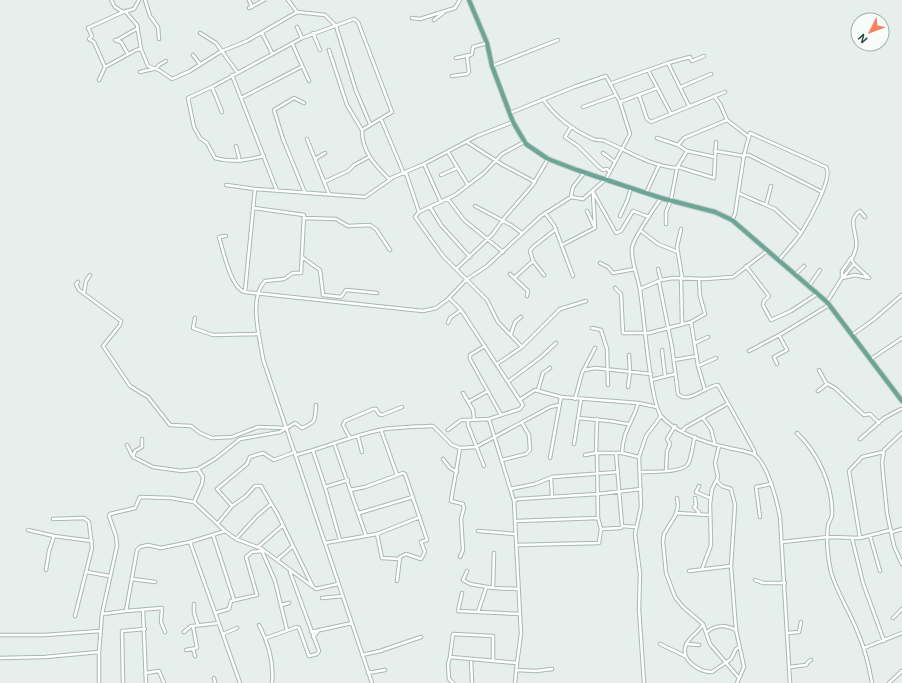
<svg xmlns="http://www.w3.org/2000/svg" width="902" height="683" font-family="'DM Sans',sans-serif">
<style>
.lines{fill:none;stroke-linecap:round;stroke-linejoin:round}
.minor-casing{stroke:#a8b8b2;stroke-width:4.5}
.major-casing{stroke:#c2cac8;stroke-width:6}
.minor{stroke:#fff;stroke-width:2.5}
.major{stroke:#6aa596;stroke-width:4}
</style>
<rect width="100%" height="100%" fill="#e6efeb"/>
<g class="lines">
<g class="minor-casing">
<path id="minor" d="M111,0L115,7L123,12
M139,0L134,9L123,12L88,28L92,36L89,39L94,42L105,67L136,50L141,49
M145,0L150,16L158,27L159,39
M249,0L252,7
M288,0L297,12
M249,8L264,0
M125,11L137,25L141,49L148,66L159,70L172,79L190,71L220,52L247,41L297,12L325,15L336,26L356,91L370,124
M412,18L420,19L455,8L460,0
M434,20L443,13
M297,27L302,38
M200,33L216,43L237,72
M262,33L272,53
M313,33L320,50
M115,40L121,42L128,54
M117,40L138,28
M292,43L309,81
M329,50L347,105L362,130
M193,55L200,64
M456,58L470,55
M668,63L690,57L692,61L704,56
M492,66L558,40
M156,69L159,65L166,61
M648,70L671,114
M140,72L153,69
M232,75L277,191
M452,76L467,74L469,72L467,57L472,54L473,47L487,43
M99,80L105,67
M612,83L668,63L689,106
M212,87L222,112
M681,87L711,74
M639,95L647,119L651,122L725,92
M714,96L720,104L727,120L749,137
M241,98L301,67
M543,99C556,118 573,130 593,139C597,141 601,139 605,141C630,152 650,166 677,168
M620,102L657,88
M304,103L294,98L274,110L283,139L305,193
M583,107L616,95
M381,119L404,174
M571,127L565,137L578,146L599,167L603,170L607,169L609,171
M657,138L678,145
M307,139L315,159
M467,142L503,165L535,182
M236,146L240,161
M715,151L744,156
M448,152L468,185
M325,153L315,159L329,194
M603,153L615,162
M744,155H749L822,192
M264,156C247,160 232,163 215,158L207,143L200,138L194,127L188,98L212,87L302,38L354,19L358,22L392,112L362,130C362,152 375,165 389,179L424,164L477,136L513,122
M715,157L687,151L678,145L684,138L727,120
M424,164L441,202
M678,167L714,178L716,142
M406,173L419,212
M441,175L457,168
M391,179L365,197L255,189L245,292L423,311L436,308L447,300L466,280L487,266L541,216L571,197L583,199L606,179L630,134L620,102L606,76L574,87L510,113
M324,182L348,171L354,165L369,157
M226,185L255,189
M593,192L616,233L621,231L633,211L649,217
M646,193L659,165
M738,193L775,209L801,233
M571,197L573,187L584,173
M661,198C654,209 633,238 632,248C631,262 638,277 640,290C644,314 650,401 661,416C677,434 707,443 729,448C736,450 749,451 755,455C768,465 777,501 780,517L790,683
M448,199L464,220L503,252
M766,205L771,186
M475,206L511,225L522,233
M430,207L441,225L470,257
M254,208L304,215L301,273H293L284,279L265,281C248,298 260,338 263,359L372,683
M587,211L594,226
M545,213L554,225L573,276
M620,216L627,201L631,188
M304,218L336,219L348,226L370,225L376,229L390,250
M732,220L735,214L744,155L750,133L826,167C834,177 808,222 801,233C795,242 786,251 779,260
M666,224V212L671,200L677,168L687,151
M681,229L677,247L682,277
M641,231L658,244L678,252
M226,236L219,237C223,250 231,289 245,292
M562,245L595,228L593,194
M302,257L320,270L323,295L341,297L346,290L377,293
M852,258C865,238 843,223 860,211L865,217
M600,263L608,267L613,273L635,269
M746,266L769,296L764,301L763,305L771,320L791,311L817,294
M456,269L492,235L505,217L532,186L548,159
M658,269L661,280
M510,274L528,291L527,296
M796,274L804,266
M544,275L533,261L530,251L533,247L556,229
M844,276L854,264
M681,277L682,323
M514,278L533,261
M78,282L76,284L79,290L121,321L120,325L103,346L130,386L148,397L170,425L191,426L200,433L212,438L232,437L258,427L287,428
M659,282L672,347L678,394C688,405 707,385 718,385L754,450L755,455
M809,286L820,270
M615,288L621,294L623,333H649L691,322L698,366L705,390
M640,289L661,280L673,278L705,279L733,277L767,251
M84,293L86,281L90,275
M449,298L461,310L523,405L520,409L489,419L468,420V425L484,466
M827,302L842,278V271L851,258L854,264L869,278L855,275L842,278
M195,318L193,328L213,335L258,334
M691,322L705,314L700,296L699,279
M448,323L450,318L461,310
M592,328L601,330L607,349L608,385
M511,334L515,322L521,317
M852,335L873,320L902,295
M695,343L708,337
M485,346L470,355V359L501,415
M522,347L498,322L487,300L443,256L415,217L419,212L455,195L484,173L502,154L524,142
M662,350L665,376
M749,351L783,333L829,305
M871,359L902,338
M674,360L697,356
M497,364L522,347L560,309L586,301
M777,364L774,357L787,350L779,335
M698,366L716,358
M585,370L595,368L651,374
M819,370L826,383L835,388L864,415L870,414L879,423
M651,380L675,374
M509,381L541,357L556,343
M628,387L630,372L629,355
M538,390L543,373L550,368
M818,391L827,384
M463,393L473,410L474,419
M521,399L535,390L561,397L638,403L657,407
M575,399L582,373L595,348
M468,402L488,391
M578,418L610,421L628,424
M703,418L711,429L715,445
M489,419L514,501L521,634L517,663
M381,430L397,475
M448,430L461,420H468
M682,431L686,427L727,404
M797,433C818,453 833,485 832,515C832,519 828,522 828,526C826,540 828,558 831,572C837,593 850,612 858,633C865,649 869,666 872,683
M902,433L884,450L882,463L887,513L894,546L902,564
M358,436L362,452
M350,438L343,425L345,421L373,409H376L379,414L382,415L402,407
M142,439V447L135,451L133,457L153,467L182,471L198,469L215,459L240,439L280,432L295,423L302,428C316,422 315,421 316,405
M860,439L884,418L901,409
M334,443L366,536
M574,444L581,399
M127,445L132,455
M313,451L325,487L348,480
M596,453L597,419
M616,453H622L639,457
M622,453C623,429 633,423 638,403
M296,455C324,448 351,436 380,430C396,427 413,427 430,426H433L452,445L460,448L476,447L550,407L559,405
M585,455L596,453H616L622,526L621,528L601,529
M550,458L561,397
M443,459L450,468L457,472
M502,460L526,454L530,450L529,435L522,423
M198,469L203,477L202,484L194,502L225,531L236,539L262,549L316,589L338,584
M666,471L667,451L670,444L667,439L675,426
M640,472C649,472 683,473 688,464C692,457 692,446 695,437
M551,478L552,496
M717,481L722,486L731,489L735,505L731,566
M699,486L696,492L710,498
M325,487L340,540
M510,489L535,484L552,477L618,472
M350,490L365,487L403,473L405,474L427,540L421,542L425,552L421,559L406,554L400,557L397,581
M695,498L696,505L694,507L699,512L698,513
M514,501L518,499L598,494L641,489
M232,506L217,489L247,464L250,457L263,453L274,460L295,452
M359,513L413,497
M676,513L678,506L677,498
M709,515L677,513L675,516L664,534L663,542L666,573L675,597L683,607L703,624L710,644L739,678
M760,517L756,487L771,484
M53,519L84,518L89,522L92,548L75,616
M517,521L598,518
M218,523L232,506L246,496L255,486H261L278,515L312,585
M622,526L636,527
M28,530L54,536L92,541
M225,531L190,542L240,683
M478,531L515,534
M892,532L902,529
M377,534L382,558L399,559
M213,535L234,600
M870,536L880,571
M852,538L863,583L884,641
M860,538L849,471L862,457L883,452
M236,539L257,516L271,504
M782,542L828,537L860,538L891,530
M325,543L377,534L420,517
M517,545L599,543L601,529L598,518L597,454
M258,547L283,525
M262,551L275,581L287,630
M494,553L493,588L518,589
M460,557L463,550L461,519L464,508L463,504L451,501L460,448
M277,560L293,546
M702,569L711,545L710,504L712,489L718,477L715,463L719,446
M46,570L49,551L54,536
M467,571L463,580L470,584L493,588
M689,571L731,566L736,630L744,667L737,683
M87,572L109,576
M132,579L155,582
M755,580L763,583H785
M462,593L458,611L520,614
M322,598L343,596
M194,604V613L198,625
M281,605L289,603
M143,610L146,683
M126,611L162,608L161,622L165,632
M478,612L486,588
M215,613L229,609L231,601L257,595L246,557L252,552L262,551
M102,614L126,611L137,550L140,547L148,545L161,548L190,542
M893,618L902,609
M703,624C699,632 691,636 687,643C678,659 699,672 712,672L731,659L736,649L739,647
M259,625C268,642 274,663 272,683
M184,632L191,626H193
M311,632L352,623
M707,632C717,624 725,625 736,630
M788,633L799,632L801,622
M223,634L237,628
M0,635H45L100,631
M313,637L319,630
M266,638L297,627L299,628L309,656L317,654L319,651L290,572
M660,644L685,656
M686,644L699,645
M864,648L902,633
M193,649L195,656
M186,650L197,648L193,626L219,623
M362,655L380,651L421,637
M450,657L453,634L493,636V660
M0,658L45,657L99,652
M471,659L472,683
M790,667L806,665L808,662L811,660
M517,670L536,671L552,669
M146,673L159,671L164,683
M368,673L385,670
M214,678L215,683
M99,683V652L102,614L117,546L116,536L109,516L110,514L135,508L140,497L171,498L194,502
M123,683L122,631L145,629
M453,683L449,679L448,664L450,657L517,663L515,683
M644,683L639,609L640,574L635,534L641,507L639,457L646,436L661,416
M889,683L902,671"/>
</g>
<g class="major-casing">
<path id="major" d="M469,0L487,43L492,66L513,122L526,144L548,159L577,170L661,198L715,212L732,220L827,302L902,401"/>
</g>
<use href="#minor" class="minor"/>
<use href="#major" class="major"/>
</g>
<g transform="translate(870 32) rotate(228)"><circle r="19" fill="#f7fbf9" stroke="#a3b1ad"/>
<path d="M0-3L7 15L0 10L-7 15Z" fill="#f4845f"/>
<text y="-6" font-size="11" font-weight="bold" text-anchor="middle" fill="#24423a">N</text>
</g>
</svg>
